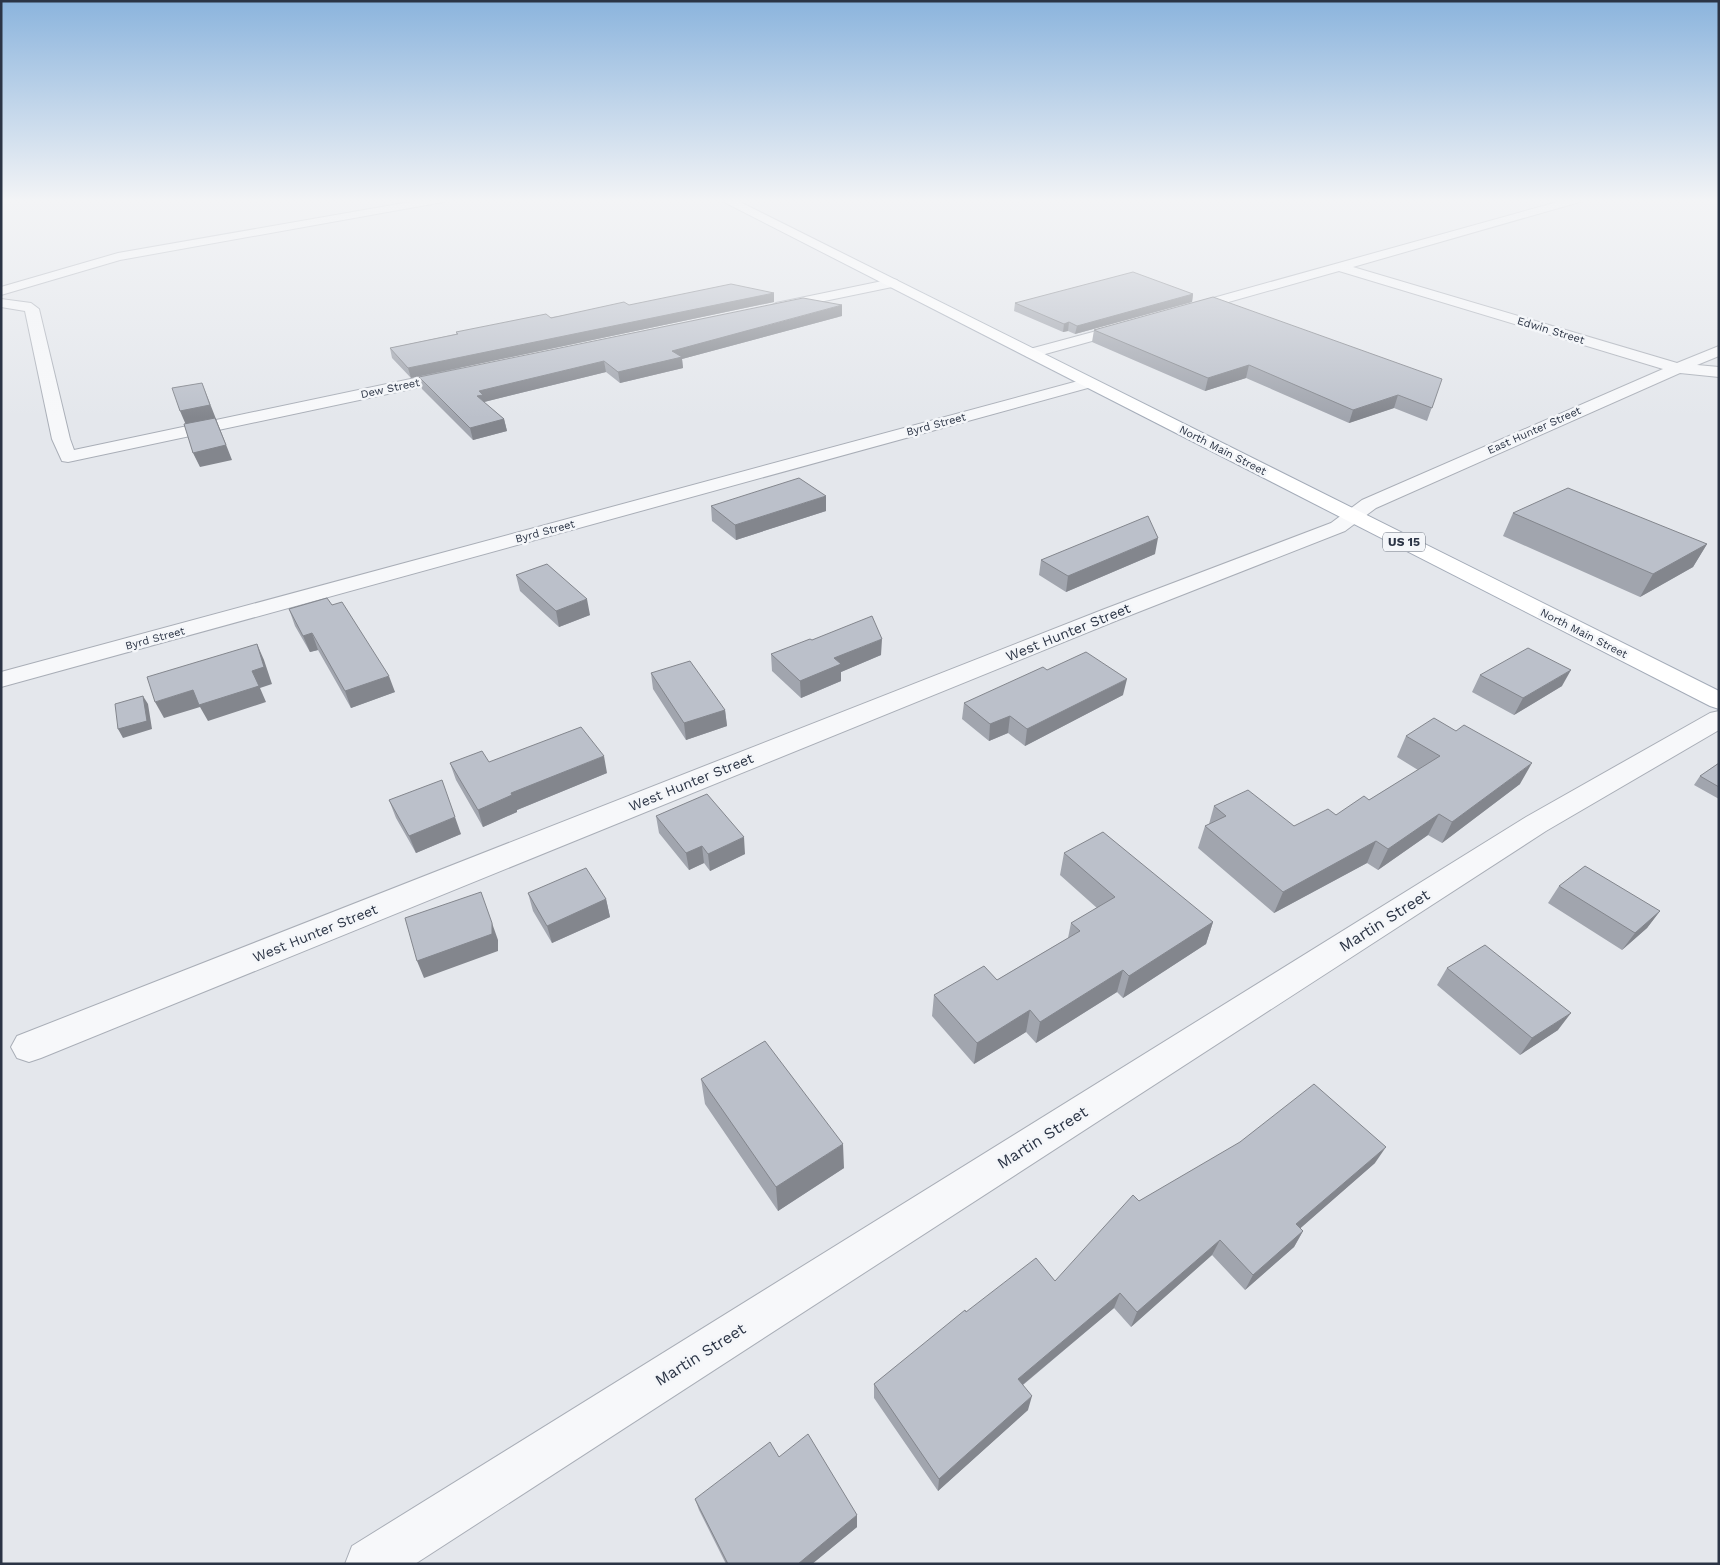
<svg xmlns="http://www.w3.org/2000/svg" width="1720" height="1565" font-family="'Work Sans',sans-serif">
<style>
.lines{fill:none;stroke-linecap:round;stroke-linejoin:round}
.street-casing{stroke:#a9aeb7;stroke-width:2}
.primary-casing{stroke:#a3abb8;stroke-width:2}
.street{fill:#f7f8fa;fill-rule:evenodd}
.primary{fill:#fff;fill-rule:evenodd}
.wall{fill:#a1a5ae}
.shaded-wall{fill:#83868d}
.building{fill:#bbc0ca;stroke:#83868d}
.labels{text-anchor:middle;stroke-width:5;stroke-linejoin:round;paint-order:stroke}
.far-street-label{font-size:11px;fill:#2b3445;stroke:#f4f6f9}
.shield{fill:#f4f6f9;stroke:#676e7b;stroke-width:1}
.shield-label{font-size:12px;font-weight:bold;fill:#2b3445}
.street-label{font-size:14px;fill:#2b3445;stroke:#f4f6f9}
.near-street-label{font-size:16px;fill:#2b3445;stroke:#f4f6f9}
</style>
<rect width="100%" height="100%" fill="#e4e7ec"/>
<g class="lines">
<g class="street-casing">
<path id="street" d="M427,199H448L443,202L120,260L1,295V287L118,253Z
M1568,199H1584L1583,201L1353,267L1677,363L1719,346V356L1697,365L1719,367V377L1680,373L1376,508L1345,531L1118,620L41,1058L29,1062L17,1058L11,1047L17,1036L1102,610L1331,523L1362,500L1663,369L1339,271L1186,314L1179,310L1181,307Z
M892,279L897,280L899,283L897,286L776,311L769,307L776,303Z
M1,299L31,303L39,309L70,439L74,450L458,369L464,371L466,374L464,377L458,379L68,462L62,461L52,439L25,311L1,307Z
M1130,322L1135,323L1137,326L1135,329L1031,358L1026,356L1023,353L1026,350Z
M1089,378L1095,380L1097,383L1095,386L1,687V672Z
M1719,711V730L1546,831L415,1564H345L352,1546L1526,817L1710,713Z"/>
</g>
<g class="primary-casing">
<path id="primary" d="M721,199H734L1719,691V709L1710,706L722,201Z"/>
</g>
<use href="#street" class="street"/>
<use href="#primary" class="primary"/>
</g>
<path class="wall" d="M774,293V302L411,378L392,358L390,348L456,334V332L629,305Z
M1193,294L1192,302L1075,334L1068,331L1063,332L1014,311L1015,303Z
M842,316L682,359L683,368L620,383L606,372L484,402L504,419L507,431L473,440L422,389L419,377Z
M1094,330L1442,379L1427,421L1394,408L1349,423L1246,378L1205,391L1092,342Z
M711,506L826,511L736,540L712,521Z
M1513,513L1707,544L1693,567L1640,597L1503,536Z
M1155,554L1066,592L1039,575L1041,560Z
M516,575L590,615L559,627L520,591Z
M332,605L395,692L351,708L318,650L310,652L295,626L289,609Z
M812,640L881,655L841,672V681L801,698L772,671L771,654Z
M1047,670L1123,695L1025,746L1008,733L989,741L962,719L964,703Z
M651,673L725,710L727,726L686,740L653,689Z
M1480,675L1562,686L1514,715L1472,692Z
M1406,736L1520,784L1442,843L1428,835L1378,870L1367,863L1274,913L1198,848L1205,826L1209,824L1214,806L1294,826L1336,815L1369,800L1418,770L1397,757Z
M489,762L607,773L517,810V812L483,827L456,780L450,763Z
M1719,763V799L1694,785L1700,776Z
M389,800L461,834L416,853L396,818Z
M656,816L745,854L710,871L704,863L689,870L659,833Z
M1064,853L1213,922L1206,944L1123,998L1117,992L1036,1043L1026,1032L974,1064L932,1016L934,995L997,980L1068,938L1071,923L1097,908L1060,875Z
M1559,886L1660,911L1647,928L1622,950L1548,903Z
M528,893L606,899L610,917L552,943L533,911Z
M1447,968L1558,1030L1520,1055L1437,985Z
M701,1079L844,1168L778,1211L705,1104Z
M1375,1163L1300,1228L1303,1231L1294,1247L1245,1290L1212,1255L1131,1327L1114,1308L1023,1385L1028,1410L938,1491L874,1398V1384L966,1312L1055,1281L1139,1201Z
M779,1457L857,1527L812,1564H726L699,1510L695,1499Z"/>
<path class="shaded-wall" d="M774,293V302L411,378L408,368Z
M1193,294L1192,302L1075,334L1077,326Z
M842,305V316L682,359L683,368L620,383L618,372L672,351Z
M1069,322L1068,331L1063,332L1064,324Z
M604,361L606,372L484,402L477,396L479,391Z
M1249,365L1246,378L1205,391L1208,378Z
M202,383L232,460L200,467L193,453L186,425L180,411Z
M1398,395L1394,408L1349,423L1353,410Z
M504,419L507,431L473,440L470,428Z
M826,496V511L736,540L735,525Z
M1158,538L1155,554L1066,592L1068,576Z
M1707,544L1693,567L1640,597L1653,574Z
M587,599L590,615L559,627L556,611Z
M312,633L318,650L310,652L303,636Z
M882,639L881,655L841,672V681L801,698L800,681L834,658Z
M257,644L264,660L272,684L260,688L266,702L208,721L200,707L164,718L155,702L252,671Z
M1571,670L1562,686L1514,715L1523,698Z
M389,676L395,692L351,708L345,691Z
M1127,679L1123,695L1025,746L1027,729Z
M143,696L148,704L152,729L123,738L118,729Z
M725,710L727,726L686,740L684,723Z
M1010,716L1008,733L989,741L990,724Z
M604,756L607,773L517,810V812L483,827L478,810L511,793Z
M1532,763L1520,784L1442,843L1452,822Z
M1439,814L1428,835L1378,870L1388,849Z
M455,817L461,834L416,853L409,836Z
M744,837L745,854L710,871L708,854Z
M1376,841L1367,863L1274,913L1283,892Z
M702,846L704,863L689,870L686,853Z
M606,899L610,917L552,943L547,926Z
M1660,911L1647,928L1622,950L1635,933Z
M1213,922L1206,944L1123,998L1129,976Z
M492,923L498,940V951L424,978L417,961Z
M1123,970L1117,992L1036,1043L1040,1022Z
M1030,1010L1026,1032L974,1064L977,1043Z
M1571,1013L1558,1030L1520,1055L1532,1038Z
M843,1144L844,1168L778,1211L776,1187Z
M1386,1147L1375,1163L1287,1240L1296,1224Z
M1303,1231L1294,1247L1245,1290L1253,1275Z
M1220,1240L1212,1255L1131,1327L1137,1312Z
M1120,1293L1114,1308L1014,1392L1018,1379Z
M1032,1396L1028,1410L938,1491L939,1479Z
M857,1515V1527L812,1564H798Z"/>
<path class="building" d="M1133,272L1193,294L1077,326L1069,322L1064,324L1015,303Z
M731,284L774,293L408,368L390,348L458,334L456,332L546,314L551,318L624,302L629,305Z
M1213,297L1442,379L1432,408L1398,395L1353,410L1249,365L1208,378L1094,330Z
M803,298L842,305L672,351L682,357L618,372L604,361L479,391L483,395L477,396L504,419L470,428L419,377Z
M202,383L210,405L180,411L172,388Z
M215,418L226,445L193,453L184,424Z
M799,478L826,496L735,525L711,506Z
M1568,488L1707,544L1653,574L1513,513Z
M1148,516L1158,538L1068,576L1041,560Z
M547,564L587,599L556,611L516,575Z
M327,598L332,605L342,602L389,676L345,691L312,633L303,636L289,609Z
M872,616L882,639L834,658L841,664L800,681L771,654L810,639L812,640Z
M257,644L264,667L252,671L259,686L199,705L193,690L155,702L147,677Z
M1528,648L1571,670L1523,698L1480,675Z
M1086,652L1127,679L1027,729L1010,716L990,724L964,703L1043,667L1047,670Z
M690,661L725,710L684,723L651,673Z
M143,696L147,721L118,729L115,704Z
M1434,718L1456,731L1464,725L1532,763L1452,822L1439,814L1388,849L1376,841L1283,892L1205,826L1226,816L1214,806L1248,790L1294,826L1328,809L1336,815L1364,796L1369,800L1440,756L1406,736Z
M581,727L604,756L511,793L512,795L478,810L450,763L482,751L489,762Z
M1719,763V787L1700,776Z
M442,780L455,817L409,836L389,800Z
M707,794L744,837L708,854L702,846L686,853L656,816Z
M1103,832L1213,922L1129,976L1123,970L1040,1022L1030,1010L977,1043L934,995L984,966L997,980L1080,931L1071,923L1115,897L1064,853Z
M1585,866L1660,911L1635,933L1559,886Z
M586,868L606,899L547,926L528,893Z
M481,892L492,923V934L417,961L405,918Z
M1485,945L1571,1013L1532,1038L1447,968Z
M765,1041L843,1144L776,1187L701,1079Z
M1314,1084L1386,1147L1296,1224L1303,1231L1253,1275L1220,1240L1137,1312L1120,1293L1018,1379L1032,1396L939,1479L874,1384L965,1310L966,1312L1036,1258L1055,1281L1133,1195L1139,1201L1240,1142Z
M808,1434L857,1515L798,1564H728L695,1499L770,1442L779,1457Z"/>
<linearGradient id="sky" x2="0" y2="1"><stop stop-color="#8bb4dd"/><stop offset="0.48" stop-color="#f3f4f6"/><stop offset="1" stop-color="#f3f4f6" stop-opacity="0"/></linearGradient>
<rect width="1720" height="418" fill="url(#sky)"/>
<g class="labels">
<g class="far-street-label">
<text transform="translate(1551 330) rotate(17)" y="4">Edwin Street</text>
<text transform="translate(390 388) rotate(-12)" y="4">Dew Street</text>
<text transform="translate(936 424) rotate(-15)" y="4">Byrd Street</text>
<text transform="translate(1534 430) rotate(-24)" y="4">East Hunter Street</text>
<text transform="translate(1223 450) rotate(27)" y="4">North Main Street</text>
<text transform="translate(545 531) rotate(-15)" y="4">Byrd Street</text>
<text transform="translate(1584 633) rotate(27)" y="4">North Main Street</text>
<text transform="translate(155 638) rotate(-15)" y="4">Byrd Street</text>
</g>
<rect class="shield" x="1383" y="532.5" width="42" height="19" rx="4"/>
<g class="shield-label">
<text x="1404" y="546">US 15</text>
</g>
<g class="street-label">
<text transform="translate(1068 632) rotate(-22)" y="5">West Hunter Street</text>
<text transform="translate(691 782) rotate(-22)" y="5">West Hunter Street</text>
<text transform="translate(315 933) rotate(-22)" y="5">West Hunter Street</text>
</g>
<g class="near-street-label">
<text transform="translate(1384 920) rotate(-32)" y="6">Martin Street</text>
<text transform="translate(1042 1137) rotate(-32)" y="6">Martin Street</text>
<text transform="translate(700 1354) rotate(-32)" y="6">Martin Street</text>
</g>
</g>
<rect width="1720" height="1565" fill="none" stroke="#2b3445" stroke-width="5"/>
</svg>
